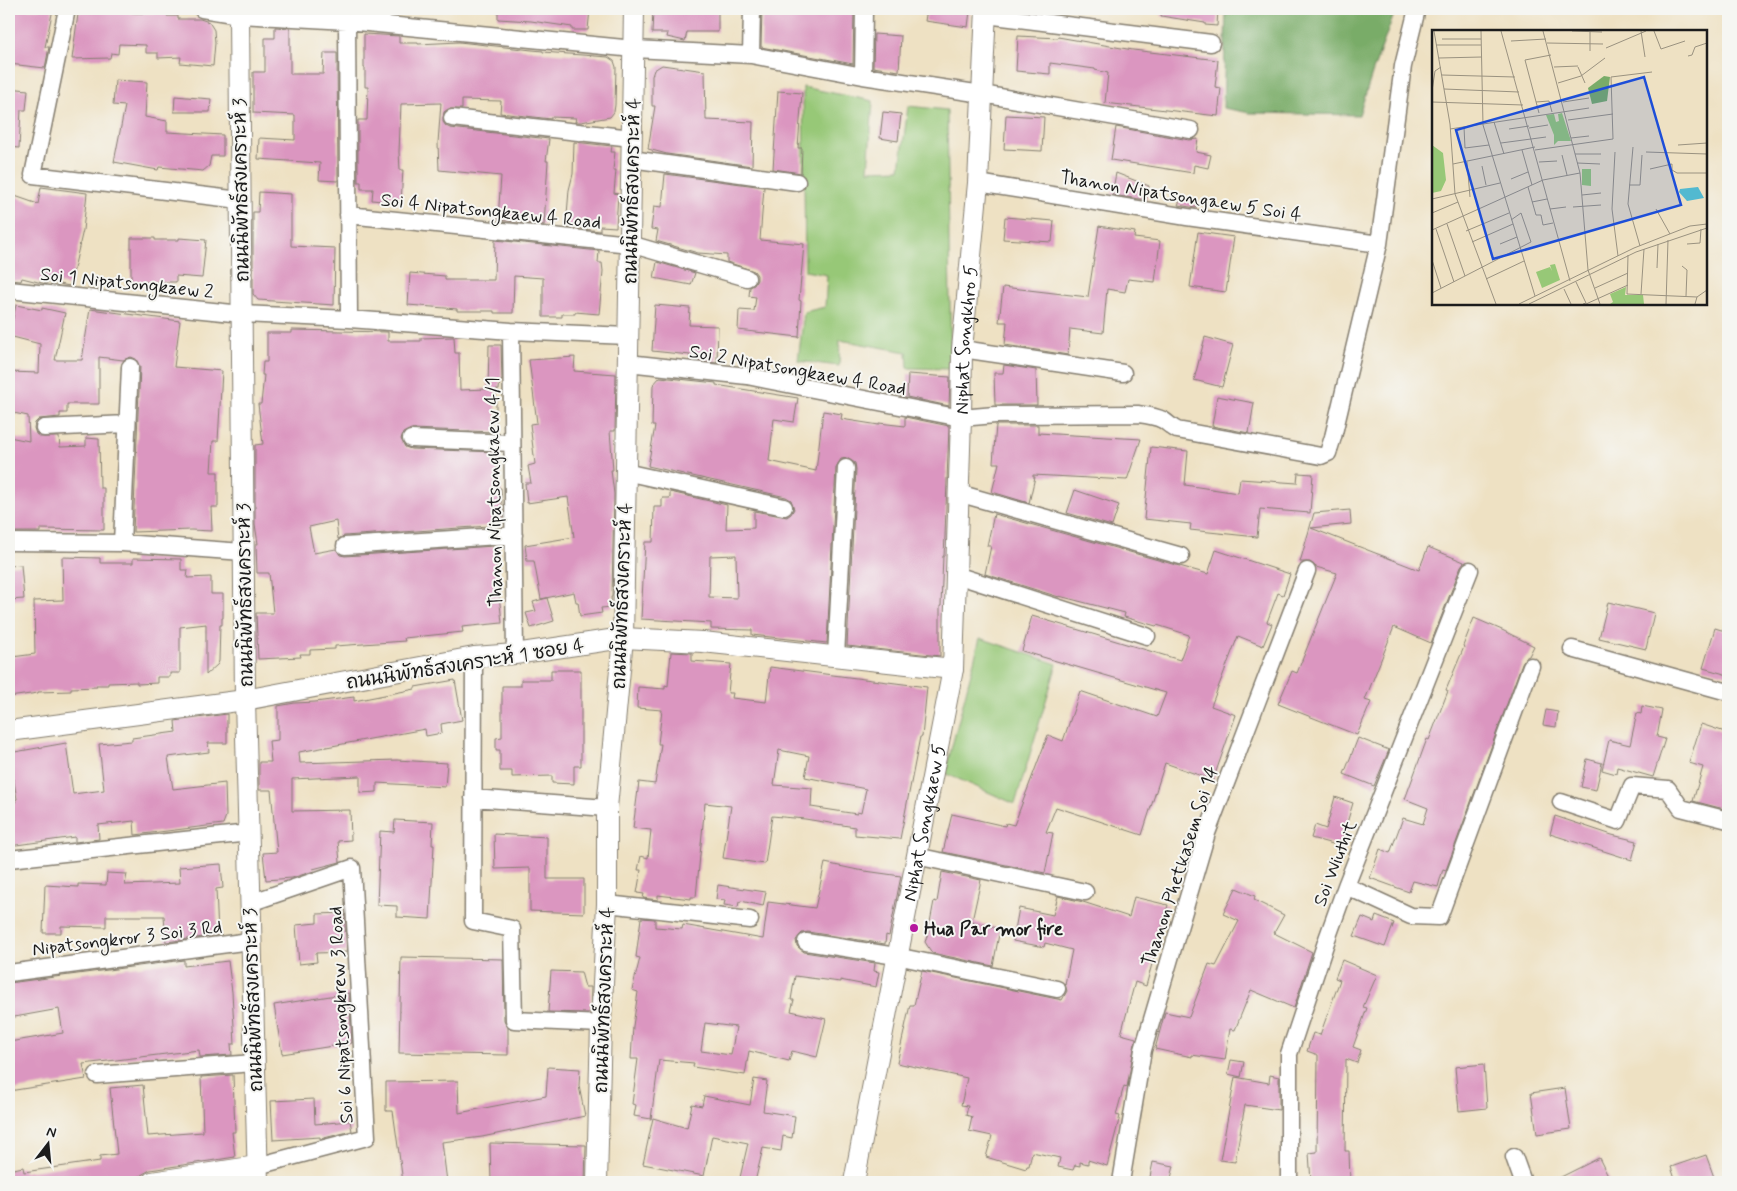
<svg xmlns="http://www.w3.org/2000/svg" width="1737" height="1191" font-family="Mynerve,'Playpen Sans Thai',sans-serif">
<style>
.green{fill:#97c877;stroke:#5a724a}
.forest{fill:#79ac68;stroke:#4a6442}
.building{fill:#db96c0;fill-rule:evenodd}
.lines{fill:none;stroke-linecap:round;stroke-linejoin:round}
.minor-casing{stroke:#857e70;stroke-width:19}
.tertiary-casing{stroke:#857e70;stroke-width:22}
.minor{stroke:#fff;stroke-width:16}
.tertiary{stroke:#fff;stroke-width:20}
.poi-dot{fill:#b5179e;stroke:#f6f6f2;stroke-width:2}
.labels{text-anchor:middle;stroke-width:4;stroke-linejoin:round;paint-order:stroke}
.street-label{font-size:19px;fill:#1c1c1c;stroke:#f6f6f2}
.poi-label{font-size:19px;font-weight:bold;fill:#1c1c1c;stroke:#f6f6f2;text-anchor:start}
.inset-road{fill:none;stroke:#9a9280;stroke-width:1}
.view{fill:#1d4ed8;fill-opacity:0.15;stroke:#1d4ed8;stroke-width:2.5}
.inset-edge{fill:none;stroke:#1c1c1c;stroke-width:2.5}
</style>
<rect width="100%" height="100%" fill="#f6f6f2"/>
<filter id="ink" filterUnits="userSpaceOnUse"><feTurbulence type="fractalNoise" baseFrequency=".02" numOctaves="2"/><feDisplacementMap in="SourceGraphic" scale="10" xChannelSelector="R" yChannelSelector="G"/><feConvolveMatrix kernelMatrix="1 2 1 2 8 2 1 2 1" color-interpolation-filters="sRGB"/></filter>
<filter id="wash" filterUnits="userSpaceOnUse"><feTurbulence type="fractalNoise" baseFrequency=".0096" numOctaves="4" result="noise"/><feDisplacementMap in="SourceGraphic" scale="20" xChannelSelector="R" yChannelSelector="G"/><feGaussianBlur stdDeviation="1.12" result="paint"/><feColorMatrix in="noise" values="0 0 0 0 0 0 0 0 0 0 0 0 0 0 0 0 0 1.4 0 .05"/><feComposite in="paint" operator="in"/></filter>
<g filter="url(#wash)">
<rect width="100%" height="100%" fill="#eee1c3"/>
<path class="green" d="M803,87L873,101L868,170L900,169L908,106L947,110L951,369L908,368L907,352L840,340L839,366L798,361L804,312L825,307L827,275L805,271Z
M980,638L1057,664L1015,804L945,773Z"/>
<path class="forest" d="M1226,9H1396L1373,71L1359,115L1250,113L1223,108Z"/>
<g id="blocks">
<path class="building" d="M9,9H53L45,47H49L45,68L9,64Z
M84,9H101L135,13H167V16H178V19H200L209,22L214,30L215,43L213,66L180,63L181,57L158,58V53H146V45L119,44L118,54L111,53L110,58L72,59L78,14Z
M498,9H590L588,30H572V27L531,21L498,19Z
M653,9H718V32H687L685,41L667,37L668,33H652Z
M762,9H854L853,64L761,47Z
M927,9H952L970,11L968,27L925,21Z
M1162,9H1218L1217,26L1205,25V23L1161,16Z
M275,27L290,28V74H323L324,53H337L338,181L319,180L320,163L258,159L259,138L295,140V115L253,113V72H265V38H275Z
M364,34L399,36V43H418V44L459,42L532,50L543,51V52L608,57L614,61L616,67L615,105L614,112L610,117L581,122H575L576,118L551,117V119L500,113L501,101L462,100V109H448L444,112L443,122L446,126L450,128L549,139L546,161H548L544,225L498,220L501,176L439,170L438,143L441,103L401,104L399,152L400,170H403L401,203L372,200L373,189H361V182H358V120H367L368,87H365V68H364Z
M874,34L901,36L899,71L873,67Z
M1018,36L1058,38V37L1133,50L1218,60L1215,87L1221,88L1218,116L1105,103L1108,73L1095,70V69L1050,63V74L1016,71Z
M662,65L705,71L706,120L753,122L752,166L667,154L648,149L655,106H652V76L654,70Z
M115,80L147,82L145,117L167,121V132L223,135V156H211L209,166L203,171L159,167L158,170L114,162L125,106L113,105Z
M9,88L28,90L26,110H21L19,148L9,147Z
M778,91L802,93L798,148H802L801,173L773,169Z
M175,96L211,99L210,112H174Z
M883,112L901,114L898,141L880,138Z
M1006,115L1044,117L1042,151L1004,149Z
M1116,127L1189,140L1198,139L1196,152L1211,155L1208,168L1194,165L1193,173L1111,160Z
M574,142L612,146L611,152H615L613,170H616L614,193L618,194L616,227L600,226V231L566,227L569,190L573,174Z
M1116,173L1149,186L1146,200L1112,195Z
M665,174L764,187L760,240L804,244L799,300L801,301L799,337L738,330L739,310L754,311L756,297L749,296L750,287L754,285L757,280V275L754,271L727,262V255L698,253L656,241L658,230L651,229L654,206L662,207Z
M41,187L87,193L83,230L70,286L47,282L46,284L22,278L21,281L9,280V242L11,231L9,230V194L38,204Z
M259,192L291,194V246L335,248L334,305L258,300L253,294V212H258Z
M1181,198L1197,204L1196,208L1178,205Z
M1005,217L1054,221L1052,242L1003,239Z
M1099,226L1135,232L1134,238L1160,241L1155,282L1128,279L1125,292L1107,289L1103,333L1070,329L1068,355L1005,345L1007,322H999L1003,287L1088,297Z
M1198,232L1234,237L1226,292L1190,287Z
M131,238H155V240H179V238L206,240L202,278L176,276V282H131Z
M495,240L599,251L598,263H602L603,271L599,314L575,312V314H562V317H543V278L514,276L513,313H494V311H457V309L408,305L410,273L445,276V280H494Z
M657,262L695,273L691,285L654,278Z
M16,305L42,310V308L65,313L55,360H82L90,309L180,321L174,367L222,371L218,441H213L211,472H218V507H211L212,531L191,530L133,532L140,367L136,359L131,357L123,360L99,357V404H67V413H60V417L39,419L35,423L34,428L36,434L40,437H59L60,447L86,446V438L99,439L100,488H104V530L40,529V532H9V437L29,441L28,416L9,412V372L39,373L40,344L9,336Z
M655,305L690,308L689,325L718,326L717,363L690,360V355L652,351Z
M292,330L388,332V341H421V338L454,337L455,353H459L460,390L488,389L489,345H501L502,381H500L499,390H496V432L411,429L403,433L401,439L405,447L411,449L497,452L498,488H501L503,525L344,536L338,539L336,521L309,527L314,553L336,549L340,555L345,556L494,546L502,623L462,627L463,632L404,638L405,641L335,646V649L310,650V654H300L301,657L258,659L256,613H273L269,573H257L256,544H258L255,524V445L263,444L258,404H261L264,375H262L263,362H267V333H292Z
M1205,337L1233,345L1222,387L1194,380Z
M575,357L574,371L616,374L615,431H610L613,470H611L614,494L612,597H611L612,607L601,608L602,613L580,616L578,602H576L574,592L541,599L534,561H527L525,545L574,537L568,497L527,503L525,483H531L528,466L535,464L530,424L537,423L529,360Z
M1004,365L1036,370L1037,405H995L994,373H1003Z
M908,374L950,377L949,406L907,397Z
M660,377L716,383V385L798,398L794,422L774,419L769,461L816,471L823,411L842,414L841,419L879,425V423L905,426V417L949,426L945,535L944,556H943L941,606H940V656L847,646L856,469L855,463L847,458L841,459L836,467L827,643L752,635V630L711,629V623L641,619L645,542H653L654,507H662V498H670V492L727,505L726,529L754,528V511L787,517L791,514L794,509L791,500L786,497L648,466L655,426H652L653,385ZM736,555L737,598L709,597L710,556Z
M1217,396L1254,403L1249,433L1212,426Z
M996,425H1038V433L1141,439L1127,480L1033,475V477H1035L1029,503L992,492L999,463H993Z
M1151,447L1188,451L1185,485L1238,493L1240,479L1297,483L1298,473L1313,474L1310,513L1260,509L1257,537L1190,530L1191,524L1144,519Z
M1075,490L1119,505L1112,526L1067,513Z
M1350,510L1351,524L1311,528L1419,570L1428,547L1464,562L1461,566L1431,643L1394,627L1365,700L1371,702L1357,735L1278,704L1292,671L1297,673L1337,573L1316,567L1310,562H1300L1314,513Z
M994,514L1208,574L1216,550L1290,574L1283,595L1278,593L1267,622L1272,624L1263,646L1238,636L1211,706L1236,715L1213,780L1165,763L1142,835L1056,807L1046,832L1053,833L1045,873L943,852L952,814L1005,826L1006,823L1014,825L1048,735L1063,741L1080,691L1157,717L1166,693L1022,651L1032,616L1180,660L1189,635L1157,625L1156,626L1124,617L1125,613L1059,596V597L985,574L991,546H987Z
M62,557L100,558V563H133V558L181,559V570H188L187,578L211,577V594H223V618H222V625H220L219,661L218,664L206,675V624L180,627V673H170V677H157V683L137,684V682L108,683V685H96L97,687L71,688V691L38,692V693L9,697V666H13L12,657L35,654L34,601L63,600Z
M21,565L24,599L9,600V566Z
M547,598L554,621L531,628L526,613L536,611L533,602Z
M1608,602L1654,613L1646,649L1599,638Z
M1474,618L1502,630L1534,646L1529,656L1525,658L1522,663L1446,870L1443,869L1438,887L1413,881L1409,892L1370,878L1380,849L1390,853L1403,818L1423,824L1428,808L1405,799L1427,739L1429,740L1448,691L1446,690L1464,647L1463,646Z
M1715,628L1728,632V675L1703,668Z
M671,652L692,653V661L731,664L728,693H733L732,698L766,702L770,667L927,687L922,737H920L900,839L855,835V827L805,819L772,816L765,864L723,858L731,806L705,803L696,897H691V899L658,895V900L643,898L644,894L637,893L641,870H638L641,856L648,858L651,830L633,828L639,782L655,784L661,744H658L662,710L637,708L638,687L665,689V685L668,686ZM779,750L809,756L805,777L866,789L861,813L857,812V814L811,807L812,788L774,785Z
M551,670H581V766H574V784L552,783V776L512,777V771H500V750H496V738L502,737V686H521V680H551Z
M455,680L462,720L441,724L442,733L426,736L425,729L299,752L300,763L397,760L447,763L445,787L377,783V792L360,793V776L292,779V811L350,810L351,840L338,841L340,862L313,869L314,871L292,878L266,880L263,853L277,852L271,790H259V762H271L269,741L278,740V706L295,703L315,702L354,697V701L415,689V687Z
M1642,706L1662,710L1657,737L1665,739L1653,777L1617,767L1616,774L1602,770L1609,740L1630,745L1637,713L1641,714Z
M1546,710L1558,712L1556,727L1543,725Z
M227,714V743H208L209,752L168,757L173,789L225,783L226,816L223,824L135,835L134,821L98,825L99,839L75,842V837L9,846V803L16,802L15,800L17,799L9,753L66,743L73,794L104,790L99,744L132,741V738L176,732L175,721Z
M1701,724L1728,733V774L1724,786L1728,787V810L1693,801L1703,767L1689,763Z
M1358,738L1389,750L1374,786L1344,774Z
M1587,759L1602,763L1596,790L1581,787Z
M1335,797L1353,803L1340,846L1311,838L1315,825L1326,829Z
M1555,816L1612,835L1637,841L1632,860L1550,834Z
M395,820L433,822L432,845H434L430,919L397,917V906L377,905L380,831L394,832Z
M494,834L547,837V879H584V913L530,911V868L495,869Z
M825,863L858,870L901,876L889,936L886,935L885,944L808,932L802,933L796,940L797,946L804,952L875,963L874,971L879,972L876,987L840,980V982L795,976L791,1000H794L791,1011L826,1019L817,1057L792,1051L789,1061L749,1051L745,1075L693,1067L694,1063L659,1060L651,1119L634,1116L636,1105L632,1104L638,1059H631L633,1026L638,992L632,990L640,958L636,957L641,918L655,919V927L682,929L683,925L763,939L768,902L815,908ZM705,1023L736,1027L731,1055L701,1051Z
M221,864L223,888L216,889L218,935L166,942L164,916H106V927L61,926V933H43L45,885L78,887V884L106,885L107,873L127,874L125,885L180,883L179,867Z
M942,872L981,880L972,921L1000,929L993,966L932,953L925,942L928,933L934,901L937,902Z
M718,885L766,892L763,906L741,901L739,902L738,907L724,905L725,900L716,899Z
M1236,888L1255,896L1254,900L1284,915L1274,933L1312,952L1294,1008L1251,990L1235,1030L1230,1029L1225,1060L1192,1055V1057L1155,1049L1165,1012L1189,1017L1209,964L1216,966L1239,921L1223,914Z
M1058,896L1083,902L1129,917L1134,897L1168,905L1146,986L1135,982L1121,1034L1136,1038L1127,1087L1124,1086L1116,1115L1120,1116L1107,1166L1088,1160V1164L1080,1162V1166L1075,1165L1073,1170L1058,1167L1060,1158L1032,1152L1029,1166H1027L1026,1169L986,1157L992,1136L969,1131L972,1117L966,1115L968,1106L961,1105L967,1078L897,1063L910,1005H914L922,971L1062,1000L1067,991L1065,984L1072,950L1045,943L1044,947L1013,941L1019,908L1053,915Z
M344,913L347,952L316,953L317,962L299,964L296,925L317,923V914Z
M1376,916L1394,923L1385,947L1354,936L1362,917L1374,922Z
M401,957L503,959L504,1020L508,1028V1055L399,1053Z
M184,960V966L228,961L232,992L235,1044H231L232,1055L200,1057L199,1050L83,1064L86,1079L9,1091V1042L63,1033L59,1009L9,1018V983Z
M1342,960L1377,975L1363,1007L1367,1008L1353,1047L1361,1050L1357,1063L1346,1059L1345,1151H1349L1350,1182H1311L1309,1153L1317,1152L1318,1055L1307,1051L1313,1033L1320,1035L1340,980L1335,978Z
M551,971L581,972L585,987H591L590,1013L548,1012Z
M349,993L352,1043L282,1054L274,1005Z
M1231,1060L1244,1062L1241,1077L1228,1074Z
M1484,1064L1487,1108L1459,1111L1455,1067Z
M548,1067L580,1069L579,1086L585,1116L482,1137L442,1142L447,1182H403L393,1111H386V1082L458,1081L459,1113L546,1096Z
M233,1075L235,1132H232L235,1157L150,1170L141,1175V1176L99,1182H9V1170L23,1167L24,1172L100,1161V1156L117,1154L110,1088L143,1085L148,1136L203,1132L201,1077Z
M1270,1075L1279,1077V1110L1245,1105L1235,1162L1220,1160L1235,1077L1269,1083Z
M754,1079L767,1081L763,1111L795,1116L792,1138L783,1136L781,1151L763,1148L755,1182H739L748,1143L712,1136L704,1176L643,1164L653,1118L687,1128L692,1104L702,1106L704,1096L750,1105Z
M1565,1088L1571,1129L1537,1134L1531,1093Z
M314,1099L315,1124L350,1121L352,1131L320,1139V1137L273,1140L271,1101Z
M490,1143L586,1145L585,1182H491Z
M1706,1155L1715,1180L1707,1182H1676L1671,1167Z
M1599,1158L1611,1182H1551Z
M1153,1162L1174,1166L1170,1182H1149Z"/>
</g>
</g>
<g filter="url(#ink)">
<use href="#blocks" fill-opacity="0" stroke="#857e70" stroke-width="1"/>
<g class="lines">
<g class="minor-casing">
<path id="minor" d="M67,9L33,175L240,200
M202,9L239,15L347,21L634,49L751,55L863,76L982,94L1191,130
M986,15L1211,43
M347,21L349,319
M751,55L752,9
M863,76L864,9
M452,118L632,138
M631,159L797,182
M978,183L1187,217L1379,244
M348,215L630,244L747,278
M9,290L242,314L349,319L511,331L628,336
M511,331L515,654
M962,349L1123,373
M628,363L747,376L961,418L995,415L1138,414C1146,415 1155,416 1163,420C1168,423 1171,427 1177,430L1321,456L1328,453L1333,437L1379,244L1403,66L1417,9
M44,428L127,424
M411,439L512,443
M625,472L784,507
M958,493L1181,556
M9,542L122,543L243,552
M122,543L130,367
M345,546L514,535
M956,575L1147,636
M1572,649L1728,692
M836,656L846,468
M474,657L473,921L512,929L514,1020L601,1024
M473,798L607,808
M1561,802L1618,821L1632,786L1668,789L1681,808L1728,820
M916,856L1085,892
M9,859L249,833
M1346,886L1411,916L1439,917L1531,666
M250,903L352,868L367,1137L257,1166
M607,904L750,920
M806,942L896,956L1057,989
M9,973L250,941
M97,1075L254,1063
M1514,1157L1523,1182
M1121,1182L1143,1050L1207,833L1307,571
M1289,1182V1054L1327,939L1346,886L1470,570"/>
</g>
<g class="tertiary-casing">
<g id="tertiary">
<path d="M240,9L239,15L245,700L258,1182"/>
<path d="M9,731L245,700L474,657L515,654L623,638L703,642L953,669"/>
<path d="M152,1182L257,1166"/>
<path d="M597,1182L601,1024L607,904V808L623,638L634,9"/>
<path id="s1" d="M854,1182L953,669L961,418L962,349L978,183L986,9"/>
</g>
</g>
<use href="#minor" class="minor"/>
<use href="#tertiary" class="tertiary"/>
</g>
</g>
<circle class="poi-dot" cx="914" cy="928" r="5"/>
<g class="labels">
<g class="street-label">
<text transform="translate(240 190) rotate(-91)" y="7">ถนนนิพัทธ์สงเคราะห์ 3</text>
<text transform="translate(631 191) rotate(-89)" y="7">ถนนนิพัทธ์สงเคราะห์ 4</text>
<text transform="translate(1181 195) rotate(9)" y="7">Thanon Nipatsongaew 5 Soi 4</text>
<text transform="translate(491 210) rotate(6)" y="7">Soi 4 Nipatsongkaew 4 Road</text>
<text transform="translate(127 282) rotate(6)" y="7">Soi 1 Nipatsongkaew 2</text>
<text dy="7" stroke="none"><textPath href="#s1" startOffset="852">Niphat Songkhro 5</textPath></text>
<text transform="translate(798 369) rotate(10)" y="7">Soi 2 Nipatsongkaew 4 Road</text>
<text transform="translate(493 492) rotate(-91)" y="7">Thanon Nipatsongkaew 4/1</text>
<text transform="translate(244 595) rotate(-91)" y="7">ถนนนิพัทธ์สงเคราะห์ 3</text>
<text transform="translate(621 596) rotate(-88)" y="7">ถนนนิพัทธ์สงเคราะห์ 4</text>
<text transform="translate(465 663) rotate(-9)" y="7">ถนนนิพัทธ์สงเคราะห์ 1 ซอย 4</text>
<text dy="7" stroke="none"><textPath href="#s1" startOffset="366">Niphat Songkaew 5</textPath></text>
<text transform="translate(1334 863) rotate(-69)" y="7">Soi Wiuthit</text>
<text transform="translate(1179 866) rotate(-72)" y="7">Thanon Phetkasem Soi 14</text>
<text transform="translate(127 937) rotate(-7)" y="7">Nipatsongkror 3 Soi 3 Rd</text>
<text transform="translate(252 1000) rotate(-92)" y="7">ถนนนิพัทธ์สงเคราะห์ 3</text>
<text transform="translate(603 1000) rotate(-88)" y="7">ถนนนิพัทธ์สงเคราะห์ 4</text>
<text transform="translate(340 1015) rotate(-93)" y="7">Soi 6 Nipatsongkrew 3 Road</text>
</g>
<g class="poi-label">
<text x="924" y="935">Hua Par mor fire</text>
</g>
</g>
<g transform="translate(1432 30)">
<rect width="275" height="275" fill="#eee1c3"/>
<path d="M130,83L139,111H126L122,115V105L114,85L122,84L124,92L127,91L126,84ZM0,115L11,123L14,150L9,161L0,163ZM150,139H159V156L150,155ZM123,234L128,250L110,258L104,242L118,237L120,241L118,235ZM194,257L193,265H211L212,274H178L181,272L178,264Z" fill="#97c877"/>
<path d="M172,46L178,47L175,71L160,74L156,58Z" fill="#79ac68"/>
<path d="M266,157L272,168L255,171L247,162L248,159Z" fill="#52b9d0"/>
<path class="inset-road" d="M2,1L18,94L23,164L64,274M49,1L51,95L103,266M69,1L138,251M111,1L148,143L156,240L168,274M140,1L170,2M158,1V21M209,1L213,27M222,1L229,19L253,11M10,9H49M79,11L114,9M115,13L171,14M4,15H49M174,18L214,1M256,26L260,25L263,17L275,13M7,28L50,27M122,37L146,36M146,37L153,53M10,45L83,47M126,53L149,46L173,28M12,59L87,62M0,61L3,41L9,37M0,72L91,75M104,72L117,71L120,82M131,72L157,68M107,83L93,30L119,25M136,90L181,84M62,92L72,124M32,97L33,118L57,115M97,98L116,95M18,99L157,78M77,99L97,96M139,108L157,106M69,113L114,107M246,115L275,113M201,117L196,174L208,216M90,120L100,155M103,120L181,109L179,47L220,42M183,122L180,179L186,226M214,122L275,124M143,124H169M130,125L135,145M35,132L38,167M107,132L125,131M145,133L168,134M21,134L103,117M50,136L54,155M218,139L240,134V140L245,143H275M79,149L96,142M197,155H208L210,125M96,157L104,185H109L111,195L121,193M150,165L169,163M0,169L68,153M100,172L115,169M141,177L169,175M118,179L134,177M224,179L238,204M0,183L26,172M15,194L33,246M4,199L22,252M0,200L111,150L148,143M34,201L77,183M40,212L81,194M68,214L85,207M255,214L268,213L269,199M196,225L195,264L265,267M0,230L9,258M250,236L255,240L254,266M225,238L226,214M54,249L92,231M144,252L154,273L151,274M163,258L196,243M132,259L139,274M0,263L99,212L89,183L79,190M209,264L212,219M87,274L202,218L258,196L275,194M97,274L204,222L275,198M154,274L196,255M234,274L236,210M263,274L265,267L275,260"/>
<path class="view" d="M212,47L249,175L61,229L24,100Z"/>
<rect width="275" height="275" class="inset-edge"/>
</g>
<rect width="1737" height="1191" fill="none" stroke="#f6f6f2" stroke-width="30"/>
<g transform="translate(48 1144) rotate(16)" stroke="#f6f6f2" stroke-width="4" paint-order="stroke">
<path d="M0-4L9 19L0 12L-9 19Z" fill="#1c1c1c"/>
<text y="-8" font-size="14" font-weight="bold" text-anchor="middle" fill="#1c1c1c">N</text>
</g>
</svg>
